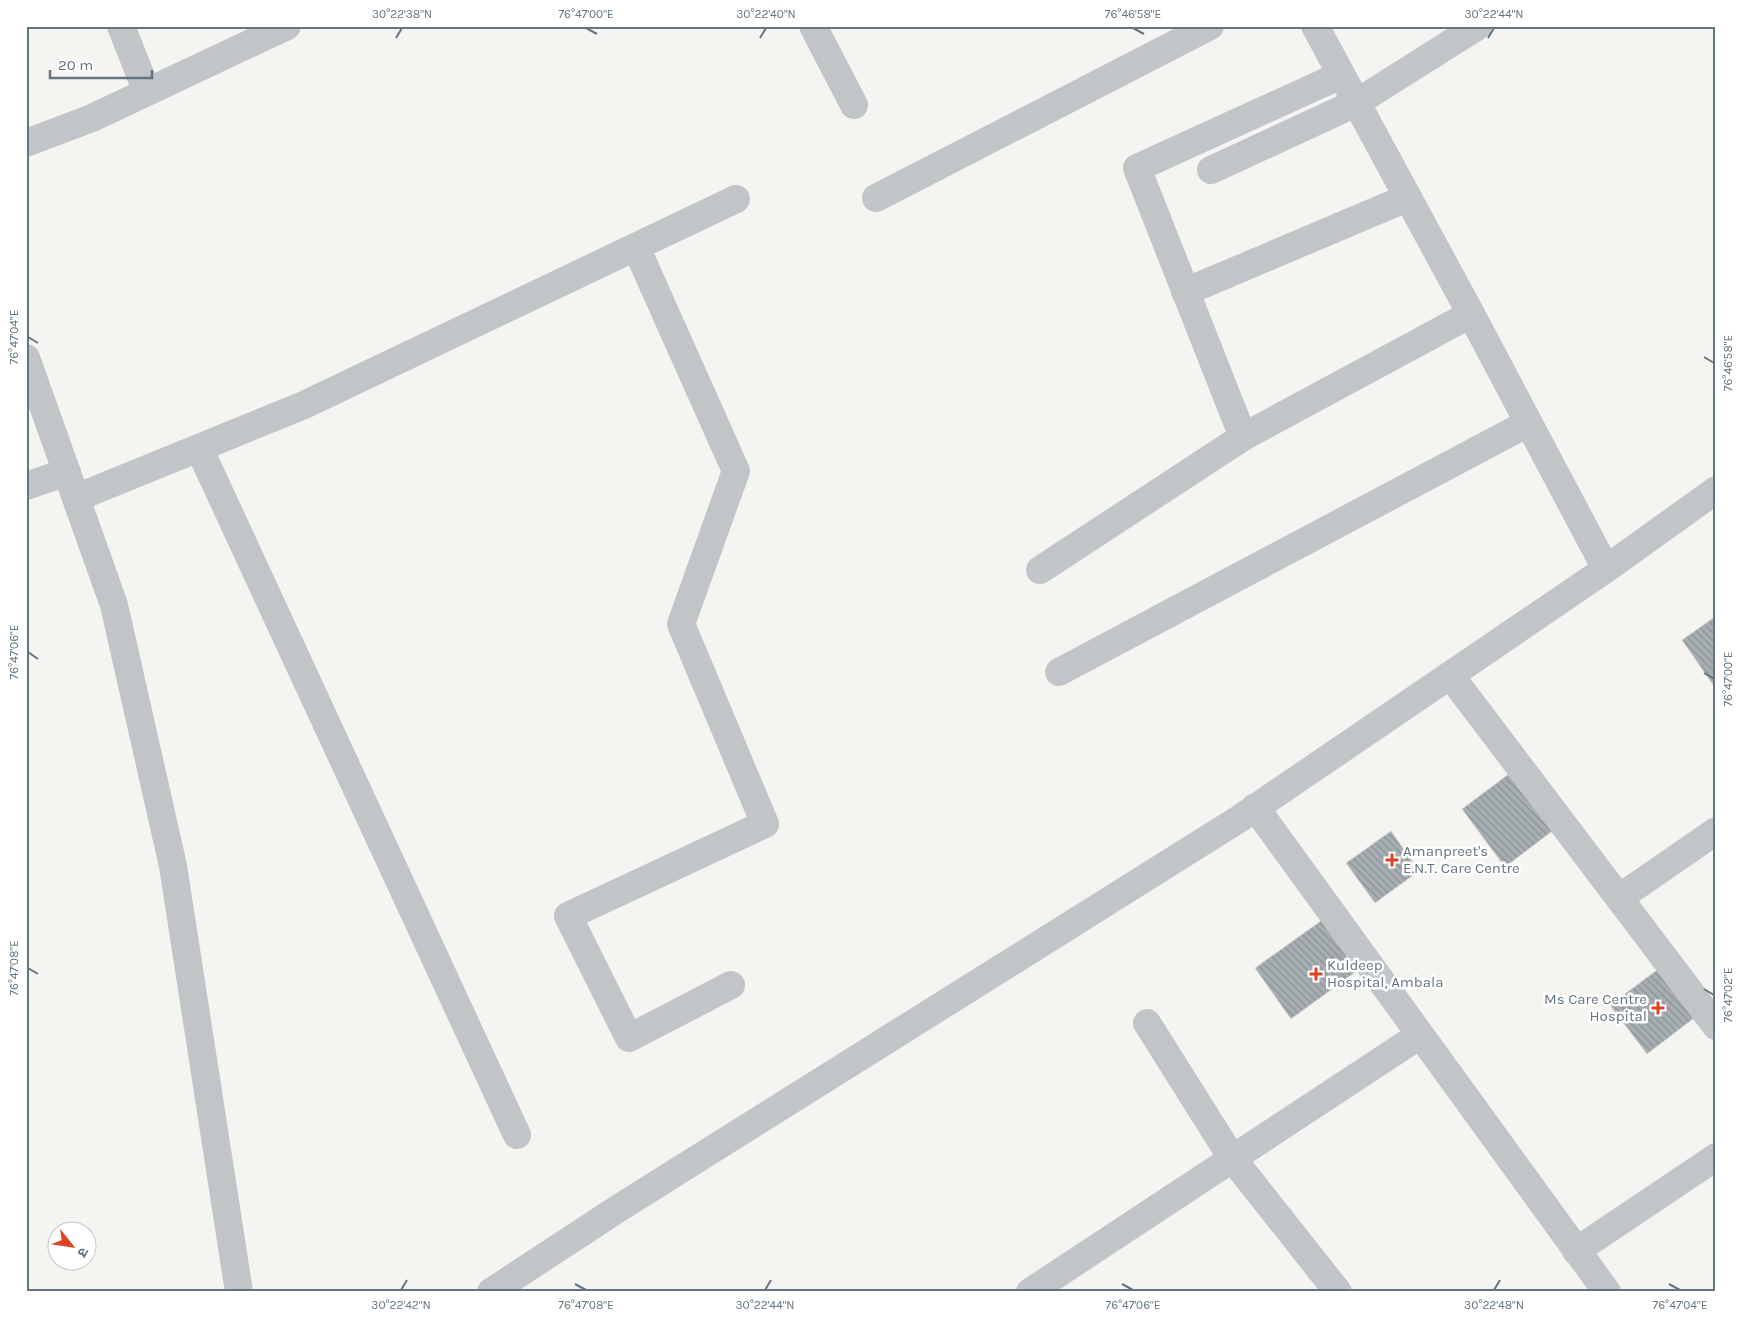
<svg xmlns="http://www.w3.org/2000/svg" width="1742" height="1318" font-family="Karla,'Noto Sans Devanagari',sans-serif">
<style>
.building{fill:url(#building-back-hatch);stroke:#d5d5d3}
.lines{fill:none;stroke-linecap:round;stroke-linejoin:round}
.minor{stroke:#c1c5c8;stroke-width:28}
.ticks{fill:none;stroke:#637580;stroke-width:2}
.poi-dot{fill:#dd4426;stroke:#fff;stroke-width:2}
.labels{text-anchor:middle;stroke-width:5;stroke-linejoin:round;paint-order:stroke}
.poi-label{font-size:15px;fill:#637580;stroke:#fff;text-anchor:start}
.neatline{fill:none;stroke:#637580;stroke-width:2}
.ticks-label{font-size:12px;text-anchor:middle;fill:#637580}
</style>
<defs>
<pattern id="building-back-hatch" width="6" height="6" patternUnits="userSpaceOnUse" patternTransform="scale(1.25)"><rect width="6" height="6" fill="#a6aeb2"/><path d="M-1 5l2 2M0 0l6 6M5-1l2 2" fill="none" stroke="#8b9296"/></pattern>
</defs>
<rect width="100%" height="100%" fill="#f4f4f0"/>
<path class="building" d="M1716,616V689L1682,640Z
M1510,773L1572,816L1505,867L1462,809Z
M1391,831L1419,871L1375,903L1346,863Z
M1325,918L1361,968L1291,1019L1255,968Z
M1657,970L1694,1018L1647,1054L1610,1005Z"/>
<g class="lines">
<path class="minor" d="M121,26L147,92
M813,26L854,105
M1315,26L1471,314L1606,569
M1341,75L1137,168L1243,437L1471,314
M26,143L92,118L287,26
M1211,170L1356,103L1478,26
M876,198L1210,26
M636,247L736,471L681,624L765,824L568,916L629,1038L731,985
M1185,292L1407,198
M26,358L114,605L173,866L239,1292
M199,448L517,1135
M26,486L67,472
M76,498L304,405L736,199
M1040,570L1243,437
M1059,672L1528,423
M1450,675L1716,1026
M1255,807L1607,1292
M1619,898L1716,831
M1147,1023L1232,1158L1338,1292
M1576,1251L1716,1157
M491,1292L619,1208L1239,819L1606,569L1716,490
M1030,1292L1420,1035"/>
</g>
<path class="ticks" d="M586,28L597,34M1133,28L1144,34M396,38L402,28M760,38L766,28M1488,38L1494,28M28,337L38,343M1704,357L1714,363M28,652L38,659M1704,673L1714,679M28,968L38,974M1704,989L1714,995M575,1284L586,1290M1122,1284L1133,1290M1669,1284L1680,1290M401,1290L407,1280M765,1290L771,1280M1494,1290L1500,1280"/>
<g class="poi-dot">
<path d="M1389.5 852.5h5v5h5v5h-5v5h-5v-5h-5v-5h5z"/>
<path d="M1313.5 966.5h5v5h5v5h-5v5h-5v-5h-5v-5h5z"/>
<path d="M1655.5 1000.5h5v5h5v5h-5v5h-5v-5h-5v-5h5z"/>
</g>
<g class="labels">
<g class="poi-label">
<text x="1403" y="856">Amanpreet's<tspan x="1403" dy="17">E.N.T. Care Centre</tspan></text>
<text x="1327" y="970">Kuldeep<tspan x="1327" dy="17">Hospital, Ambala</tspan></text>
<text x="1647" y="1004" text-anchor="end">Ms Care Centre<tspan x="1647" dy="17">Hospital</tspan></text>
</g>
</g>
<rect width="1742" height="1318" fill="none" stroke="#ffffff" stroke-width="55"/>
<g transform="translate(72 1246) rotate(120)"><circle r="24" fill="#ffffff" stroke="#c1c8cc"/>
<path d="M0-4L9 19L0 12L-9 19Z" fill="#dd4426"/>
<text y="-8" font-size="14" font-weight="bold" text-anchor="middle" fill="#637580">उ</text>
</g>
<path d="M50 70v8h102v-8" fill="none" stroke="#637580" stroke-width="2.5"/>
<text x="58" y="70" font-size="15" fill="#637580" stroke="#ffffff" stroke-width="4" paint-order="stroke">20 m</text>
<rect x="28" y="28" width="1686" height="1262" class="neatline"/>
<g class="ticks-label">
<text x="402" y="18">30°22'38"N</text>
<text x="586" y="18">76°47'00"E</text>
<text x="766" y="18">30°22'40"N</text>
<text x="1133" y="18">76°46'58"E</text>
<text x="1494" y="18">30°22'44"N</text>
<text transform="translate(14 337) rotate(-90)" y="4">76°47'04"E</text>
<text transform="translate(1728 363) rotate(-90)" y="4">76°46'58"E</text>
<text transform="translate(14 652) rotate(-90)" y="4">76°47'06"E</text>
<text transform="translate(1728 679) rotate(-90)" y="4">76°47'00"E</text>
<text transform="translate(14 968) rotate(-90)" y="4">76°47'08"E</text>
<text transform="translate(1728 995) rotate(-90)" y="4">76°47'02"E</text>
<text x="401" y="1309">30°22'42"N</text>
<text x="586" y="1309">76°47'08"E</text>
<text x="765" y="1309">30°22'44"N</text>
<text x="1133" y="1309">76°47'06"E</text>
<text x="1494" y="1309">30°22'48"N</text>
<text x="1680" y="1309">76°47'04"E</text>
</g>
</svg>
